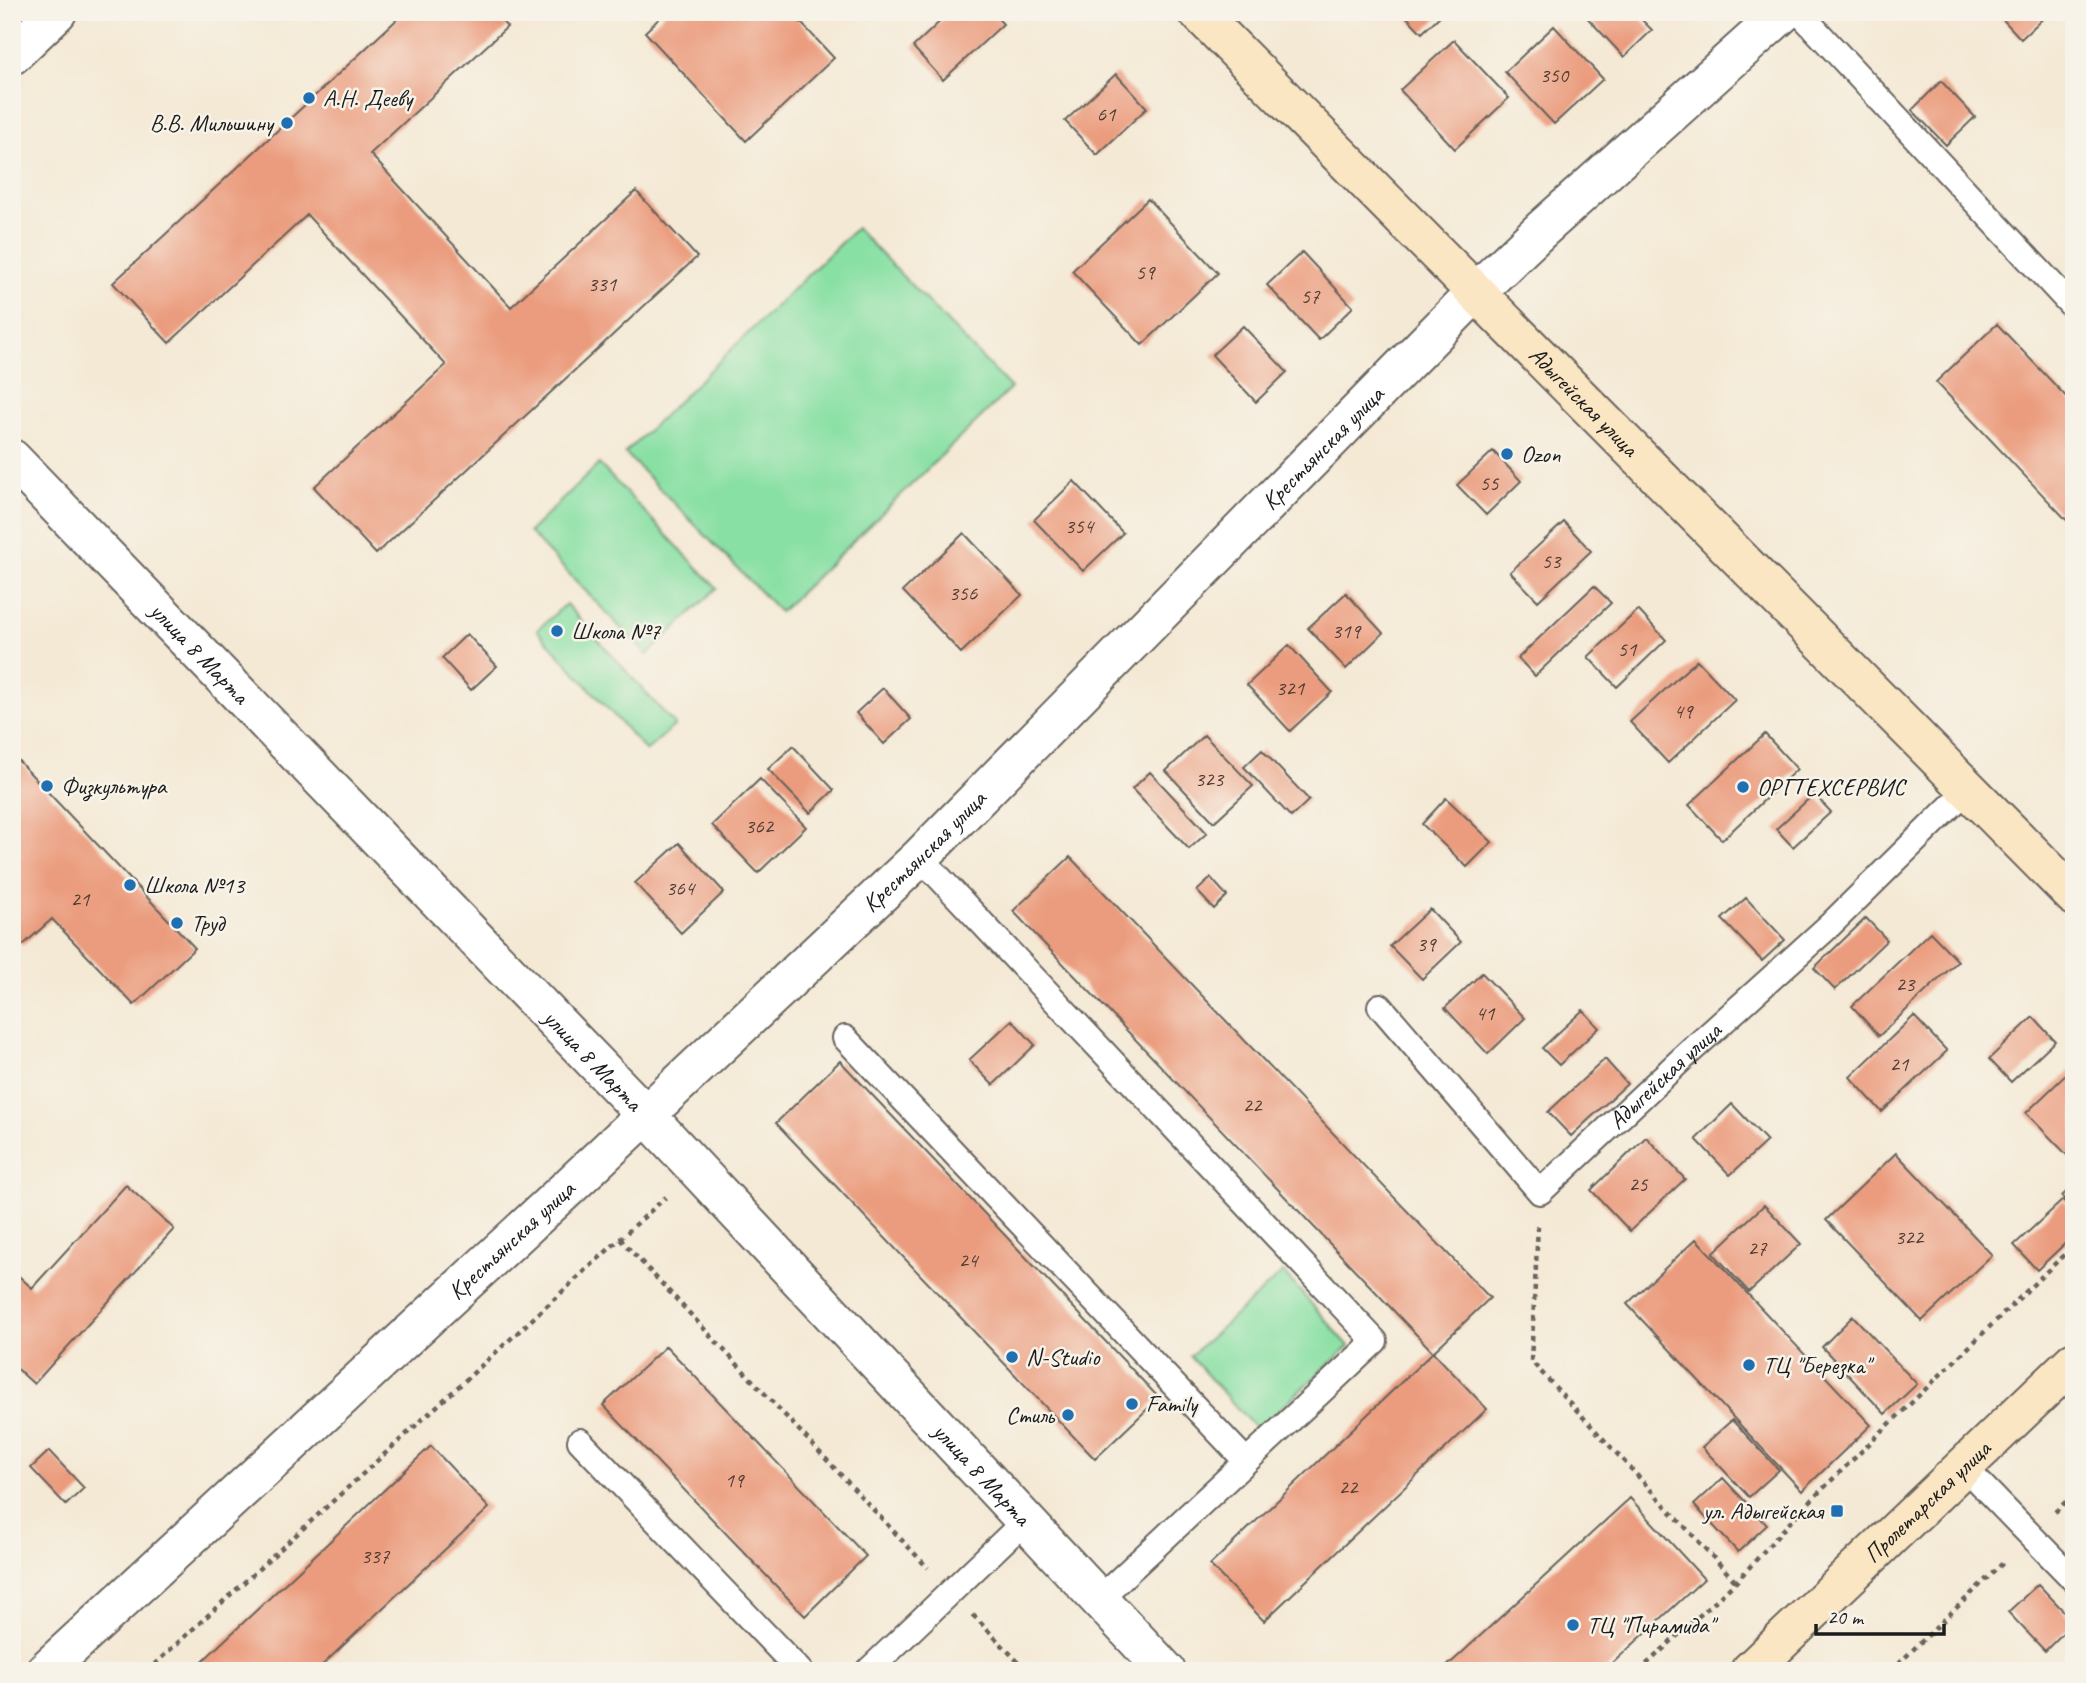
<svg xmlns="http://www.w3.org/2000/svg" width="2086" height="1683" font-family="Caveat,sans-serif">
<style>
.green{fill:#89e0a4;stroke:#527e60;stroke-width:2}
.building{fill:#eb9c7e}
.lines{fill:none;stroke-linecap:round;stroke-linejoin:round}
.service-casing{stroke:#68645d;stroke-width:28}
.minor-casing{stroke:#68645d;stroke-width:42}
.tertiary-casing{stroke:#68645d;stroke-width:42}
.secondary-casing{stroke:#68645d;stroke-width:42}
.path{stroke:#68645d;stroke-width:4.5;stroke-dasharray:5 5;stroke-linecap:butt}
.service{stroke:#fff;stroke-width:24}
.minor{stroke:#fff;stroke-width:38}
.tertiary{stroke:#fff;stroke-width:38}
.secondary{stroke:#fbe6c4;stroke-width:38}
.poi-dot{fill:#1f6fb2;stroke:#f7f3e8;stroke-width:2.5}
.labels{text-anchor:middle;stroke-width:5;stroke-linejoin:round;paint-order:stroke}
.number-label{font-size:21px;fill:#503c34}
.poi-label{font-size:24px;fill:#1c1c1c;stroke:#f7f3e8;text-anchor:start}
.street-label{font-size:24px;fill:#1c1c1c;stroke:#f7f3e8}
</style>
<rect width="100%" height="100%" fill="#f7f3e8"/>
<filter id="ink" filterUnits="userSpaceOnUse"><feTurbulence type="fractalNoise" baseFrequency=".0143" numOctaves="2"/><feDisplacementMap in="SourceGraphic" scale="14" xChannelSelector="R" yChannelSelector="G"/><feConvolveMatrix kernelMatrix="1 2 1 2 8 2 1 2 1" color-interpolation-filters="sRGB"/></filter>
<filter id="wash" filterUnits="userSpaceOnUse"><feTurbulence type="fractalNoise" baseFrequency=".00686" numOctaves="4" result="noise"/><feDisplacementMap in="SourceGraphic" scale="28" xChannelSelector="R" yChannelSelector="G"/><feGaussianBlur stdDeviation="1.57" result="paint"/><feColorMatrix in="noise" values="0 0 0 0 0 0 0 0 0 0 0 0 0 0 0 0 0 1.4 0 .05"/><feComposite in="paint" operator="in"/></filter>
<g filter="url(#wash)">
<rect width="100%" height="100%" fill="#f4e9d5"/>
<path class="green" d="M856,228L1011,388L780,612L625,453Z
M599,464L717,588L647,655L529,532Z
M566,604L675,725L646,751L537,630Z
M1283,1272L1349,1346L1257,1430L1190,1356Z"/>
<g id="blocks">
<path class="building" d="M405,12H494L507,27L370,154L511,307L636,191L697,257L376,554L314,487L446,365L307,215L169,343L113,283Z
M666,12H791L834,58L746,141L645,32Z
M950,12H992L1003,24L943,80L913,47Z
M1402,12H1444L1422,33Z
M1582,12H1634L1652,30L1624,57Z
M1996,12H2050L2021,39Z
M1554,26L1603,79L1554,124L1505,72Z
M1454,40L1509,98L1455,149L1400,90Z
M1116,74L1147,108L1097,155L1065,121Z
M1941,81L1975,117L1946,145L1912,110Z
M1148,199L1218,273L1142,345L1072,271Z
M1302,252L1353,307L1319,340L1267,285Z
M1997,324L2074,405V528L1936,382Z
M1243,326L1287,372L1256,402L1212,355Z
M1493,451L1521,481L1486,515L1457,485Z
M1074,481L1123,533L1083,571L1034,520Z
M1564,522L1591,551L1538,601L1510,572Z
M964,533L1022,595L961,653L903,591Z
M1594,586L1611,603L1535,676L1518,658Z
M1346,593L1383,633L1346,669L1308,628Z
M1638,610L1666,640L1617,687L1588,657Z
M467,634L497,666L471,690L442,658Z
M1289,645L1332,692L1290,731L1247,685Z
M1697,660L1735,700L1668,763L1630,722Z
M883,688L911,719L884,744L856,713Z
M1765,734L1797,769L1722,840L1689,805Z
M1204,735L1253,786L1214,822L1166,771Z
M793,746L834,790L810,813L768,769Z
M1262,750L1309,800L1291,817L1244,767Z
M12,754L195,948L134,1005L52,919L23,945L12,934V879L17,875L12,870Z
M1150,772L1207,833L1189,849L1132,789Z
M760,779L806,827L758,873L712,825Z
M1814,794L1831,812L1793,847L1776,829Z
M1446,798L1492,842L1467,867L1422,824Z
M679,843L724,892L681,933L635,883Z
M1070,857L1490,1298L1433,1352L1013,911Z
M1211,878L1227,896L1214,909L1197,891Z
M1746,898L1785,940L1762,961L1722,919Z
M1430,909L1461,942L1422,979L1390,946Z
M1866,918L1887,940L1835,990L1814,968Z
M1930,932L1958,961L1879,1036L1852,1006Z
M1482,973L1525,1018L1488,1054L1445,1008Z
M1583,1010L1599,1028L1559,1065L1542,1048Z
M1914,1016L1947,1051L1882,1112L1850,1077Z
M2033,1017L2055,1041L2011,1082L1989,1059Z
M1012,1020L1035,1045L993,1085L969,1060Z
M1605,1059L1627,1084L1571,1136L1548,1112Z
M840,1061L1159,1398L1095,1459L776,1123Z
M2074,1067V1162L2026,1113Z
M1732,1104L1767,1141L1730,1175L1696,1139Z
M1646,1137L1685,1179L1630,1231L1591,1190Z
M1896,1153L1992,1255L1922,1321L1826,1220Z
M126,1185L174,1229L34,1384L12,1364V1270L32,1288Z
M2074,1185V1209L2062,1196Z
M2063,1200L2074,1212V1235L2037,1270L2014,1245Z
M1764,1205L1801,1244L1749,1292L1713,1253Z
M1696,1239L1871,1425L1802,1491L1627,1304Z
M1853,1316L1917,1384L1885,1414L1822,1347Z
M666,1346L866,1556L805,1616L603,1405Z
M1433,1352L1487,1409L1264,1621L1210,1565Z
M1732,1420L1779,1470L1749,1497L1702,1447Z
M431,1446L489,1508L316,1671H192Z
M49,1451L84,1488L66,1505L31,1468Z
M1723,1478L1767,1525L1738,1552L1694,1505Z
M1630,1498L1704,1579L1604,1671H1442Z
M2038,1584L2074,1622L2045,1651L2008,1612Z"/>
</g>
</g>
<g filter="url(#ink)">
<use href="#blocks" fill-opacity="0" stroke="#68645d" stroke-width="2"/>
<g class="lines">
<g class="service-casing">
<g id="service">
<path d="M1799,12L2074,308"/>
<path d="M920,857L1375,1341L1099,1599"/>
<path id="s1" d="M1380,1006L1540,1192L1683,1058L1829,926L1968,789"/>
<path d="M845,1038L1246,1461"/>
<path d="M580,1441L800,1671"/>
<path d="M1964,1467L2074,1580"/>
<path d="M868,1671L1026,1520"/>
</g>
</g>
<g class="minor-casing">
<g id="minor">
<path id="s2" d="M12,459L645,1114L1166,1671"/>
</g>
</g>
<g class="tertiary-casing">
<g id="tertiary">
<path d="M12,55L57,12"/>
<path id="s3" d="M45,1671L571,1185L920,857L1477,291L1541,230L1784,12"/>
</g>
</g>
<g class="secondary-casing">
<g id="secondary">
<path id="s4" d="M1198,12L2074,896"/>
<path id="s5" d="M1750,1671L2074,1361"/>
</g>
</g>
<path class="path" d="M1538,1226L1531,1361L1736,1582
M620,1239L928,1568
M2055,1512L2074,1494
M973,1615L1027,1671
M147,1671L666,1197
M1639,1671L1736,1582L1803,1508L2074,1245
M1891,1671L2006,1560"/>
<use href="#service" class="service"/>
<use href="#minor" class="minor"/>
<use href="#tertiary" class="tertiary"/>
<use href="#secondary" class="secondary"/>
</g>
</g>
<g class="poi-dot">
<circle cx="309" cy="98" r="7"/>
<circle cx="287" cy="123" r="7"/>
<circle cx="1507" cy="454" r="7"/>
<circle cx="557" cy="631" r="7"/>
<circle cx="47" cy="786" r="7"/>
<circle cx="1743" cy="787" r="7"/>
<circle cx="130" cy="885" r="7"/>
<circle cx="177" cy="923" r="7"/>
<circle cx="1012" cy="1357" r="7"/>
<circle cx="1749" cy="1365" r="7"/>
<circle cx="1132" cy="1404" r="7"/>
<circle cx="1068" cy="1415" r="7"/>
<rect x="1830" y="1504" width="14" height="14" rx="3.5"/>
<circle cx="1573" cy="1625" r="7"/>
</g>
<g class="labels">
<g class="number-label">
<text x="1554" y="82">350</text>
<text x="1106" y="121">61</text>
<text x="1145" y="279">59</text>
<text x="602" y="291">331</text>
<text x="1310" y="303">57</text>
<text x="1489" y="490">55</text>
<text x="1079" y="533">354</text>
<text x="1551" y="568">53</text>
<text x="963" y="600">356</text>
<text x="1346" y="638">319</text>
<text x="1627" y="656">51</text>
<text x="1290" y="695">321</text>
<text x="1683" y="718">49</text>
<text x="1209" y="786">323</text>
<text x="759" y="833">362</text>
<text x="680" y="895">364</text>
<text x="80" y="906">21</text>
<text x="1426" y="951">39</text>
<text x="1905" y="991">23</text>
<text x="1485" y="1020">41</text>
<text x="1899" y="1071">21</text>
<text x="1252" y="1112">22</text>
<text x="1638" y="1191">25</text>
<text x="1909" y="1244">322</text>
<text x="1757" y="1255">27</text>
<text x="968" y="1267">24</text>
<text x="734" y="1487">19</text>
<text x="1348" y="1494">22</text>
<text x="375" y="1563">337</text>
</g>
<g class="poi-label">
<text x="323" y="106">А.Н. Дееву</text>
<text x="273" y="131" text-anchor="end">В.В. Мильшину</text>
<text x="1521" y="462">Ozon</text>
<text x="571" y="639">Школа №7</text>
<text x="61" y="794">Физкультура</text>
<text x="1757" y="795">ОРГТЕХСЕРВИС</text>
<text x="144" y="893">Школа №13</text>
<text x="191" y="931">Труд</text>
<text x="1026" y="1365">N-Studio</text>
<text x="1763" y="1373">ТЦ "Березка"</text>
<text x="1146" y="1412">Family</text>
<text x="1054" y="1423" text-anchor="end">Стиль</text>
<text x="1823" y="1519" text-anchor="end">ул. Адыгейская</text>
<text x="1587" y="1633">ТЦ "Пирамида"</text>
</g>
<g class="street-label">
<text dy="8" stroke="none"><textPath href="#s4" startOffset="548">Адыгейская улица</textPath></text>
<text dy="8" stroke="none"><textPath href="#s3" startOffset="1769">Крестьянская улица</textPath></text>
<text dy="8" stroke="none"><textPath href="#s2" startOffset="270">улица 8 Марта</textPath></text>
<text dy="8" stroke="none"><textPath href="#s3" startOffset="1202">Крестьянская улица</textPath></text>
<text dy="8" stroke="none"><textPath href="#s2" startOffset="836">улица 8 Марта</textPath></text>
<text dy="8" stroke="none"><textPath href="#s1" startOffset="416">Адыгейская улица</textPath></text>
<text dy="8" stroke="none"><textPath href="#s3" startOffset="635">Крестьянская улица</textPath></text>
<text dy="8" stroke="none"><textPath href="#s2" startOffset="1404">улица 8 Марта</textPath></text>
<text dy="8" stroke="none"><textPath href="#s5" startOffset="245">Пролетарская улица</textPath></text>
</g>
</g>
<rect width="2086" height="1683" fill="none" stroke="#f7f3e8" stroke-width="42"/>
<path d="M1816 1624v10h128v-10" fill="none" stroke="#1c1c1c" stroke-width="3.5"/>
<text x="1827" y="1624" font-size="21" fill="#1c1c1c" stroke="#f7f3e8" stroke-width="5" paint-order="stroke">20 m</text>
</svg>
